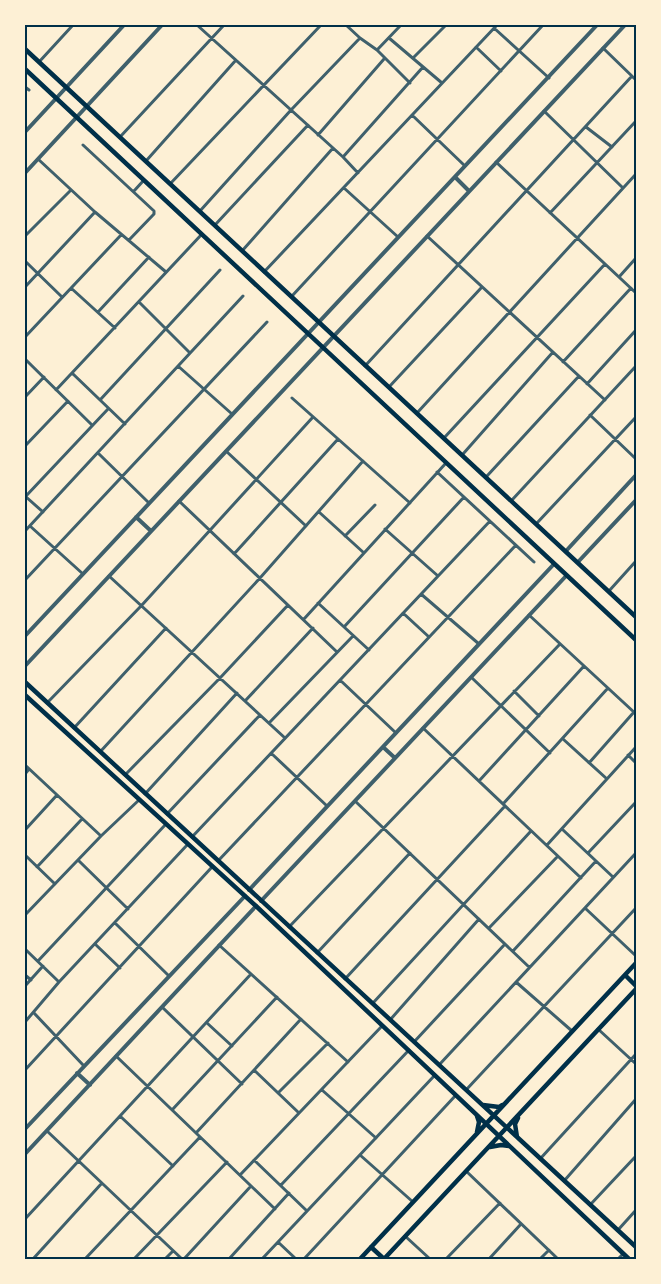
<svg xmlns="http://www.w3.org/2000/svg" width="661" height="1284" font-family="'Nunito Sans',sans-serif">
<style>
.lines{fill:none;stroke-linecap:round;stroke-linejoin:round}
.minor{stroke:#3f606c;stroke-width:3}
.tertiary{stroke:#3f606c;stroke-width:4}
.secondary{stroke:#003049;stroke-width:4.5}
.primary{stroke:#003049;stroke-width:4.5}
.neatline{fill:none;stroke:#003049;stroke-width:2}
</style>
<rect width="100%" height="100%" fill="#fdf0d5"/>
<g class="lines">
<path class="minor" d="M197,25L343,157L358,173
M346,25L360,38L377,50L410,83
M494,28L549,78
M389,38L442,83
M476,47L501,71
M603,48L636,80
M377,50L401,25
M413,58L446,25
M39,62L73,25
M25,87L29,90
M544,111L623,188
M412,115L465,166
M586,127L612,147
M318,135L384,59
M120,137L224,25
M83,145L154,211V214L129,240
M343,157L423,67
M38,159L95,212L166,272
M146,161L236,60
M496,162L636,293
M170,184L321,25
M344,188L398,237
M134,191L144,180
M200,211L291,110L360,38
M550,213L636,121
M215,225L308,125
M25,236L71,190
M427,236L605,400
M242,251L333,148
M25,261L62,297
M264,272L497,25
M619,277L636,258
M25,287L95,212
M71,288L115,328
M292,296L543,25
M139,302L190,353
M98,312L149,257
M25,337L121,235
M25,359L92,425
M563,362L631,288
M178,366L232,414
M365,366L632,76
M72,373L125,424
M587,384L636,330
M389,387L482,287
M56,390L202,234
M25,397L44,377
M292,398L410,503
M100,400L220,270
M417,413L636,174
M590,415L636,459
M444,438L605,264
M25,446L68,401
M226,451L306,526
M98,453L149,503
M463,454L553,352
M437,472L534,562
M487,476L579,376
M25,496L43,512
M26,496L108,409
M512,500L636,366
M179,501L337,652
M319,512L364,553
M537,523L636,417
M30,526L83,574
M385,529L438,576
M25,531L243,296
M345,536L375,505
M234,554L338,439
M109,576L285,738
M25,580L267,322
M609,591L636,561
M421,594L479,644
M318,603L369,650
M403,613L429,637
M529,615L636,714
M304,619L446,463
M344,627L464,497
M471,677L550,753
M340,680L396,733
M514,691L539,716
M245,701L313,628
M47,703L142,605L313,417
M269,723L353,636
M74,728L166,628
M423,728L581,878
M563,739L607,779
M100,752L260,578L363,461
M271,753L327,806
M628,755L636,763
M589,763L634,712
M25,765L101,836
M25,774L29,769
M125,775L220,678L288,605
M479,781L584,666
M145,794L237,693
M355,801L529,967
M503,804L608,688
M167,814L260,715
M562,829L613,877
M25,830L57,795
M192,837L490,521
M547,845L636,747
M588,853L636,802
M25,855L55,884
M78,860L128,909
M218,861L516,545
M37,867L82,819
M585,908L636,956
M25,915L101,836L139,800
M115,923L169,976
M289,927L560,644
M489,928L558,856
M95,944L120,968
M219,945L348,1062
M25,949L59,982
M513,951L596,861
M317,953L410,853
M38,961L166,824
M25,975L31,980
M345,979L505,806
M516,982L572,1031
M25,986L43,966
M373,1003L531,831
M162,1007L242,1084
M34,1013L84,1066
M390,1020L479,919
M25,1022L59,982L188,844
M207,1023L232,1046
M598,1029L636,1064
M414,1042L505,944
M116,1056L275,1209
M439,1065L636,853
M25,1070L212,867
M254,1070L299,1113
M322,1090L376,1138
M466,1090L636,908
M278,1093L328,1043
M172,1110L277,997
M120,1116L173,1166
M47,1131L182,1259
M196,1133L301,1019
M360,1155L413,1202
M540,1159L636,1054
M254,1160L307,1211
M466,1171L558,1259
M240,1175L382,1026
M564,1181L636,1099
M281,1185L409,1050
M590,1205L636,1156
M25,1219L251,974
M618,1230L636,1210
M405,1236L430,1259
M278,1242L296,1259
M33,1259L102,1183
M85,1259L200,1137
M134,1259L227,1162
M165,1259L173,1251
M184,1259L251,1186
M229,1259L289,1193
M262,1259L435,1075
M304,1259L456,1095
M446,1259L500,1203
M489,1259L521,1224
M540,1259L549,1250
M618,1259L623,1254"/>
<path class="tertiary" d="M25,132L124,25
M25,173L162,25
M455,177L469,191
M136,517L151,531
M566,551L636,475
M578,562L636,500
M25,636L597,25
M25,666L625,25
M383,747L395,758
M249,890L554,564
M261,901L566,576
M77,1073L90,1085
M25,1129L245,896
M25,1154L256,906"/>
<path class="secondary" d="M25,682L636,1247
M25,695L256,906L629,1259
M625,975L636,986
M483,1105L499,1107L502,1105
M477,1132L479,1122L477,1116
M517,1137L515,1124L518,1118
M490,1147L501,1145L509,1146
M371,1247L384,1259
M360,1259L636,963
M384,1259L636,989"/>
<path class="primary" d="M25,49C229,238 433,427 636,617
M25,69L636,640"/>
</g>
<rect width="661" height="1284" fill="none" stroke="#fdf0d5" stroke-width="52"/>
<rect x="26" y="26" width="609" height="1232" class="neatline"/>
</svg>
